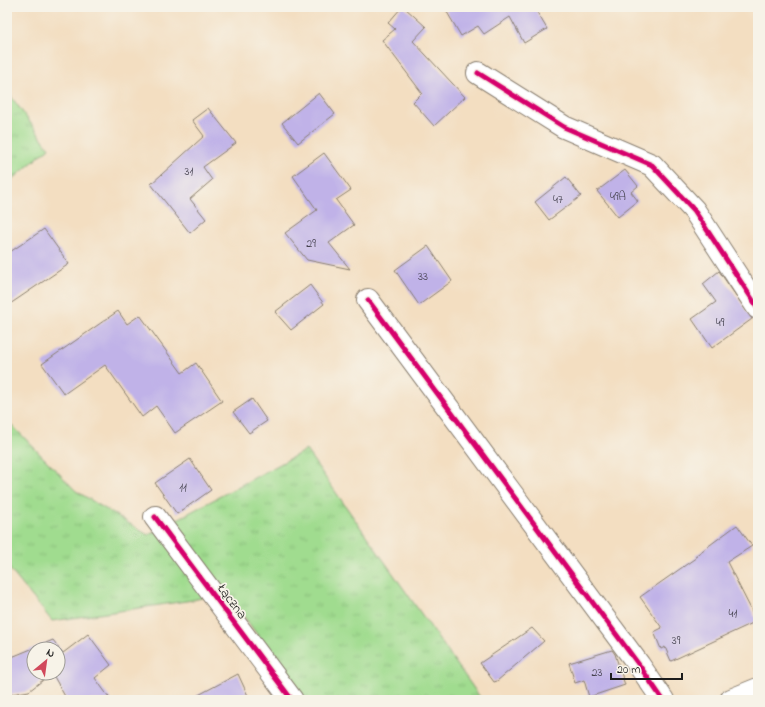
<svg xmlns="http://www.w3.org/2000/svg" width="765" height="707" font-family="'Indie Flower',sans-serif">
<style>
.grass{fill:url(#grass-tufts);stroke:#5e7c56}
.building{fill:#c0b2e8;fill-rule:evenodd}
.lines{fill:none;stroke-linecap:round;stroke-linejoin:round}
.minor-casing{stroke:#887d6e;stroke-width:24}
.minor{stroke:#fff;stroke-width:22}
.cycleway-casing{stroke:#f7f3e8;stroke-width:8}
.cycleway{stroke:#d6006c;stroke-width:5}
.labels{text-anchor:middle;stroke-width:3.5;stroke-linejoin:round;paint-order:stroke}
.number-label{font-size:12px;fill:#45424f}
.street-label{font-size:14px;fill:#1c1c1c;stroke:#f7f3e8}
</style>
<defs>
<pattern id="grass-tufts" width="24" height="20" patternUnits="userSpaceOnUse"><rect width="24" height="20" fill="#a0dc8f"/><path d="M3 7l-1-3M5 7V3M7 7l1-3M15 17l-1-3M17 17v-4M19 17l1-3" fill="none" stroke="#89bc7b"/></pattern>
</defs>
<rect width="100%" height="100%" fill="#f7f3e8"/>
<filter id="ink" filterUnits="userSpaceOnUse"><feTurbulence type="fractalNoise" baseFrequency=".025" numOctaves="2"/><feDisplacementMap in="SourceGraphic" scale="8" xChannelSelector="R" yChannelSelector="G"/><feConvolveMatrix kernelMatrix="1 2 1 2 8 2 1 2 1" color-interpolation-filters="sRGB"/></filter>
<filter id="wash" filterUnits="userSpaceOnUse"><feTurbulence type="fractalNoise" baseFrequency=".012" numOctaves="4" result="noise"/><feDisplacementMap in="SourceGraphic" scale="16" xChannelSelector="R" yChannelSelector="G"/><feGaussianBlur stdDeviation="0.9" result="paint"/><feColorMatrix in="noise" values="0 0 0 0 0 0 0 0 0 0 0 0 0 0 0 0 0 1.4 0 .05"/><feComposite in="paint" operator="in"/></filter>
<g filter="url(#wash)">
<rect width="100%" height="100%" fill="#f3dec1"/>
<path class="grass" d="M7,91L49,148L7,184Z
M7,420L76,491L148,535L306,450L482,700H305L226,592L193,600L52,621L7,566Z"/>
<g id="blocks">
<path class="building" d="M402,7H404L426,27L413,41L465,97L434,126L413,102L422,93L382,40L395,29L388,23Z
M444,7H534L547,29L524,43L510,17L484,34L478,26L461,36Z
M319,93L335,114L298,143L282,123Z
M208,108L236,143L203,167L212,180L190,199L206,219L190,233L151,184L204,136L192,120Z
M324,153L351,190L336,200L354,225L329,243L350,269L307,260L285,233L317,210L293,176Z
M625,170L638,186L631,192L638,201L618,217L597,191Z
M566,177L581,196L549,220L535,202Z
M44,229L69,264L7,306V254Z
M428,246L452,281L419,305L395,270Z
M719,271L752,319L712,348L692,319L716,302L703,284Z
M310,285L324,304L291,330L275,312Z
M118,311L127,324L140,315L182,373L196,363L222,401L175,433L156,406L142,417L105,365L64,394L42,364Z
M252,399L267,421L249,433L233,412Z
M190,459L211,490L177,514L155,483Z
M737,525L752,546L727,562L757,621L671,661L665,647L661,649L654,632L662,628L640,597L697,557L695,556Z
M532,628L544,641L497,681L494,682L480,663Z
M88,634L111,665L95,678L111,700H67L52,673L29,691L7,695V659L53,640L63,653ZM34,649H58V673H34Z
M612,650L615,654L625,685L589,697L584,680L575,683L569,663Z
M238,674L250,700H189Z"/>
</g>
</g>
<g filter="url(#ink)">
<use href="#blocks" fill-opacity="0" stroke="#887d6e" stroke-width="1"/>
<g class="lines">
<g class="minor-casing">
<path id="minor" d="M478,73L564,127L652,165L694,210L758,308
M368,300L639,665L663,700
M155,517L292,700
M731,700L758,689"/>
</g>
<use href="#minor" class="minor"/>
<g class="cycleway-casing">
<path id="cycleway" d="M478,73L564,127L652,165L694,210L758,308
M368,300L639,665L663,700
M155,517L292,700"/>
</g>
<use href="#cycleway" class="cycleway"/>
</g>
</g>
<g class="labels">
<g class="number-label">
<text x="189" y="175">31</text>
<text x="618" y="200">49A</text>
<text x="558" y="203">47</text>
<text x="311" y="247">29</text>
<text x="423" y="280">33</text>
<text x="720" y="326">49</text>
<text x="183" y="491">11</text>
<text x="733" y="617">41</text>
<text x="676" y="644">39</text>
<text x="597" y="676">23</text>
</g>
<g class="street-label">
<text transform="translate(233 601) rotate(53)" y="5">Łączna</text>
</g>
</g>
<rect width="765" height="707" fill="none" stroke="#f7f3e8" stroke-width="24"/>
<g transform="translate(46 661) rotate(29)"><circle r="19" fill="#f7f3e8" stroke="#9f9d96"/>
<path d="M0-3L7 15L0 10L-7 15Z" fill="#d1495b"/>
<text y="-6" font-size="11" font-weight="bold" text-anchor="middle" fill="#1c1c1c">N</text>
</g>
<path d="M611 673v6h71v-6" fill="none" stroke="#1c1c1c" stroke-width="2"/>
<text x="617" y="673" font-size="12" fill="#1c1c1c" stroke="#f7f3e8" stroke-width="3" paint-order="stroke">20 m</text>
</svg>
